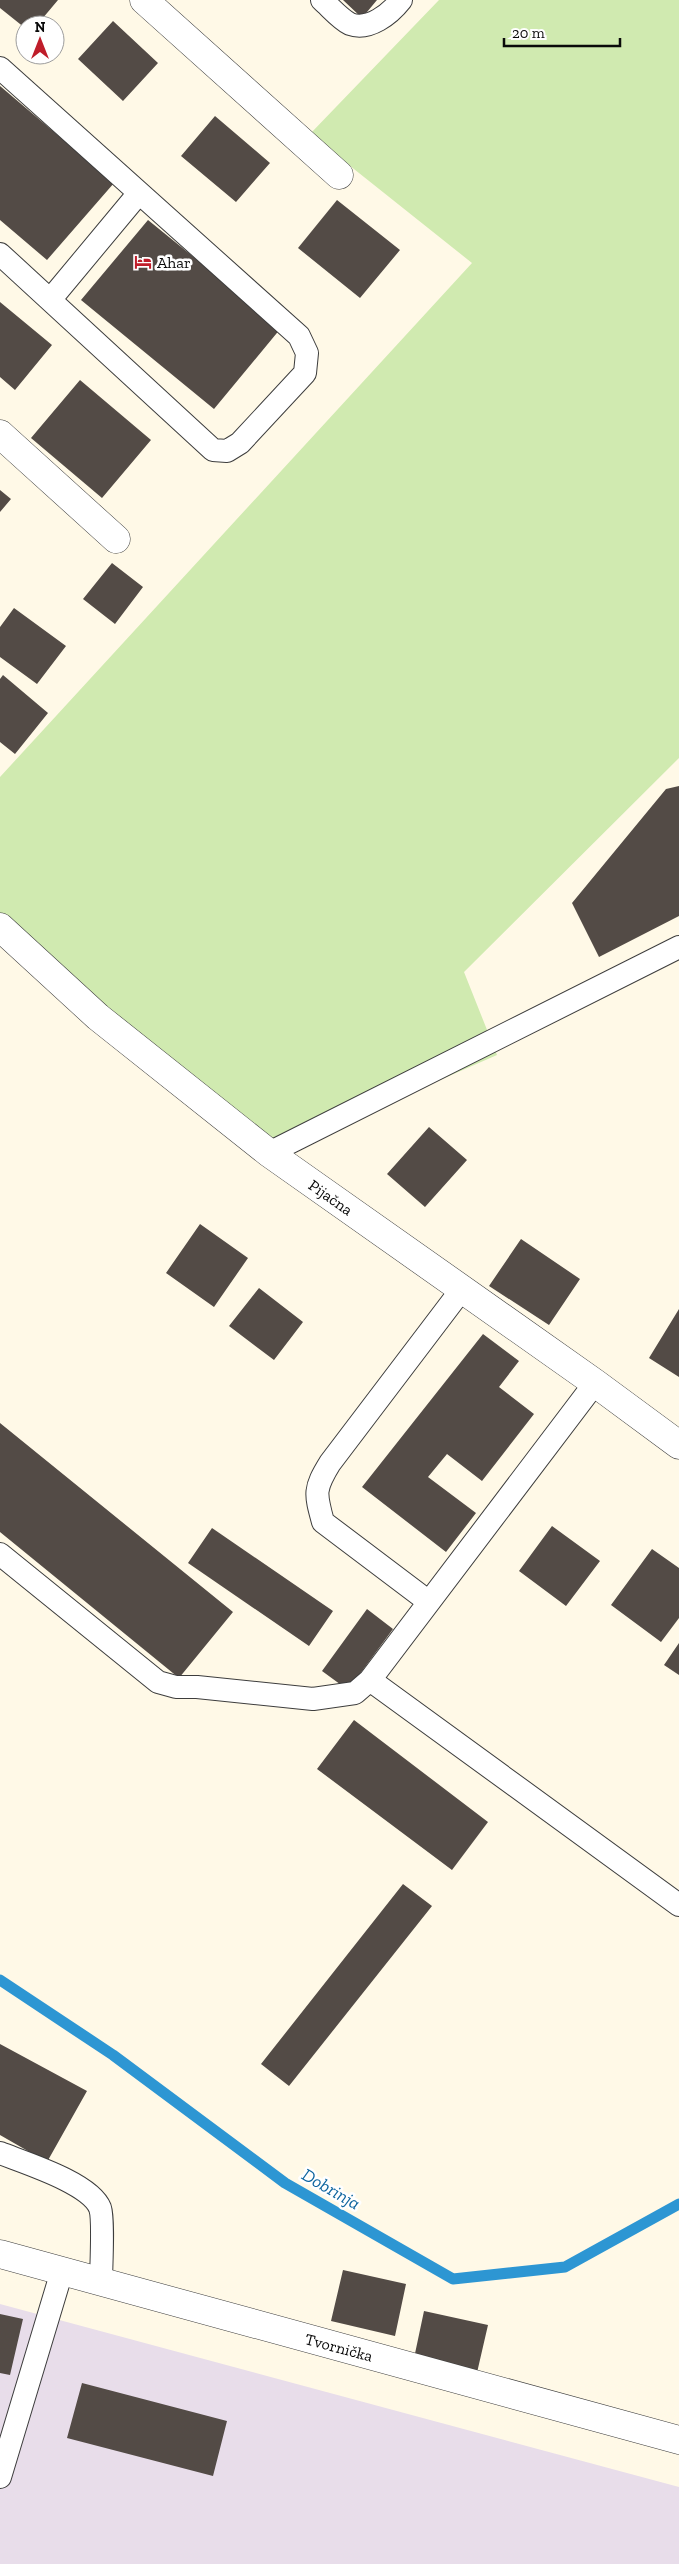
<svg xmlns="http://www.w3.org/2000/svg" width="679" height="2564" font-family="'Zilla Slab',serif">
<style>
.industrial{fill:#e8ddea}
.green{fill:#d0eab0}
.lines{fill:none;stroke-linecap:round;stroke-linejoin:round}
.stream{stroke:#2d96d3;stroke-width:11}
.building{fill:#534b46}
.lane-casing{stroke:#3d3d3d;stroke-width:24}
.street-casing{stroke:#3d3d3d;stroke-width:29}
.lane{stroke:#fff;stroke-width:22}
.street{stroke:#fff;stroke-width:28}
.labels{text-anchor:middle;stroke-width:5;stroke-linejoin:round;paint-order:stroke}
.poi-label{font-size:16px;fill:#0a0a0a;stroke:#fff;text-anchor:start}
.street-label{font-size:16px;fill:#0a0a0a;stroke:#fff}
.water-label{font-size:18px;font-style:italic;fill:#0f659f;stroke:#fff}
</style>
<rect width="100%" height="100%" fill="#fff9e7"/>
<path class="industrial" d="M0,2304L679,2487V2564H0Z"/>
<path class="green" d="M439,0H679V758L464,972L497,1055L273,1153L0,934V777L472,263L310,134Z"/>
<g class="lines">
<path class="stream" d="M0,1980L113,2055L285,2183L453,2279L565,2267L679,2204"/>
</g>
<path class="building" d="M0,0H58L37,25H25V28L0,8Z
M343,0H377L362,18Z
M113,21L158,63L123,101L78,59Z
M0,86L114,183L47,260L0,220Z
M215,116L270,163L236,202L181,156Z
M337,200L400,250L360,298L298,248Z
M148,220L281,328L214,409L81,300Z
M0,302L52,345L15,390L0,377Z
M80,380L151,440L102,498L31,438Z
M0,490L11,499L0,512Z
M112,563L143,587L115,624L83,599Z
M14,608L66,646L37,684L0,657V627Z
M3,675L48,713L15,754L0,742V679Z
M679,786V916L599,957L572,903L666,789Z
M429,1127L467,1160L425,1207L387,1174Z
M200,1224L248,1258L214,1307L166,1273Z
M521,1239L580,1279L549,1325L489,1286Z
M259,1288L303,1322L274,1360L229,1326Z
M679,1309V1377L649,1358Z
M483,1334L519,1361L499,1387L534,1414L482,1481L447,1454L428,1477L476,1513L446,1552L362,1487Z
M0,1423L233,1612L179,1678L0,1532Z
M552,1526L600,1561L566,1606L519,1571Z
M212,1528L333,1611L309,1646L188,1563Z
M652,1549L679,1568V1618L661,1642L611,1605Z
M367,1609L393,1629L348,1690L322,1671Z
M679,1643V1675L664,1665Z
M354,1720L488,1822L452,1870L317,1769Z
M403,1884L432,1906L289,2086L261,2064Z
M0,2044L87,2091L47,2162L0,2135Z
M343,2270L406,2284L395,2336L331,2321Z
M424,2311L488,2325L476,2377L413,2363Z
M0,2314L23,2319L10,2375L0,2373Z
M82,2383L227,2421L213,2476L67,2438Z"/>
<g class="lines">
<g class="lane-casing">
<path id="lane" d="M322,0C330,7 340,19 350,24C369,31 390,14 401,0
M0,68L299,336L307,353L305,373L240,443L227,451L213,450L0,254
M50,300L139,193
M269,1153L679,947
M0,1554L158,1682L176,1687H197L313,1699L355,1693L370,1680L595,1383
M429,1602L323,1522C315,1493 314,1489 330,1463L462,1289
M370,1680L679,1905
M0,2153C25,2163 90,2183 100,2208C104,2219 101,2268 101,2282
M0,2477L62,2271"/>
</g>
<g class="street-casing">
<path id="street" d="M144,0L339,175
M0,434L116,539
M0,927L98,1017L269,1153L595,1383L679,1445
M0,2254L679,2440"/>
</g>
<use href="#lane" class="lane"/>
<use href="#street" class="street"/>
</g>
<defs>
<g id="hotel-bare" transform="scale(1.35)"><path d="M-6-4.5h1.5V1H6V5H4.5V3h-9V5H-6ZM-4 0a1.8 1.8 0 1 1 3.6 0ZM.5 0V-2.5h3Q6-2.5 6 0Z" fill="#bf1d2a" stroke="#fff" stroke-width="2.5" paint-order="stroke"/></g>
</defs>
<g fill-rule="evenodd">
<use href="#hotel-bare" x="143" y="262"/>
</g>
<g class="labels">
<g class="poi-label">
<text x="157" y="268">Ahar</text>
</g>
<g class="street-label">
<text transform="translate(331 1197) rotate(35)" y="6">Pijačna</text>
<text transform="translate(339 2347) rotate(15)" y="6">Tvornička</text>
</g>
<g class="water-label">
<text transform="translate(331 2189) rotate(30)" y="6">Dobrinja</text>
</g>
</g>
<g transform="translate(40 40)"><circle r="24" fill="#ffffff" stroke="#9d9d9d"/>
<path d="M0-4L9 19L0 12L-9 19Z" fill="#bf1d2a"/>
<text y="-8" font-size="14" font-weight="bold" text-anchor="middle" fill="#0a0a0a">N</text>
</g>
<path d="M504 38v8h116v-8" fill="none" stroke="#0a0a0a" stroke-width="2.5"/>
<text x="512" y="38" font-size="15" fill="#0a0a0a" stroke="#ffffff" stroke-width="4" paint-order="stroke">20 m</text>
</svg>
